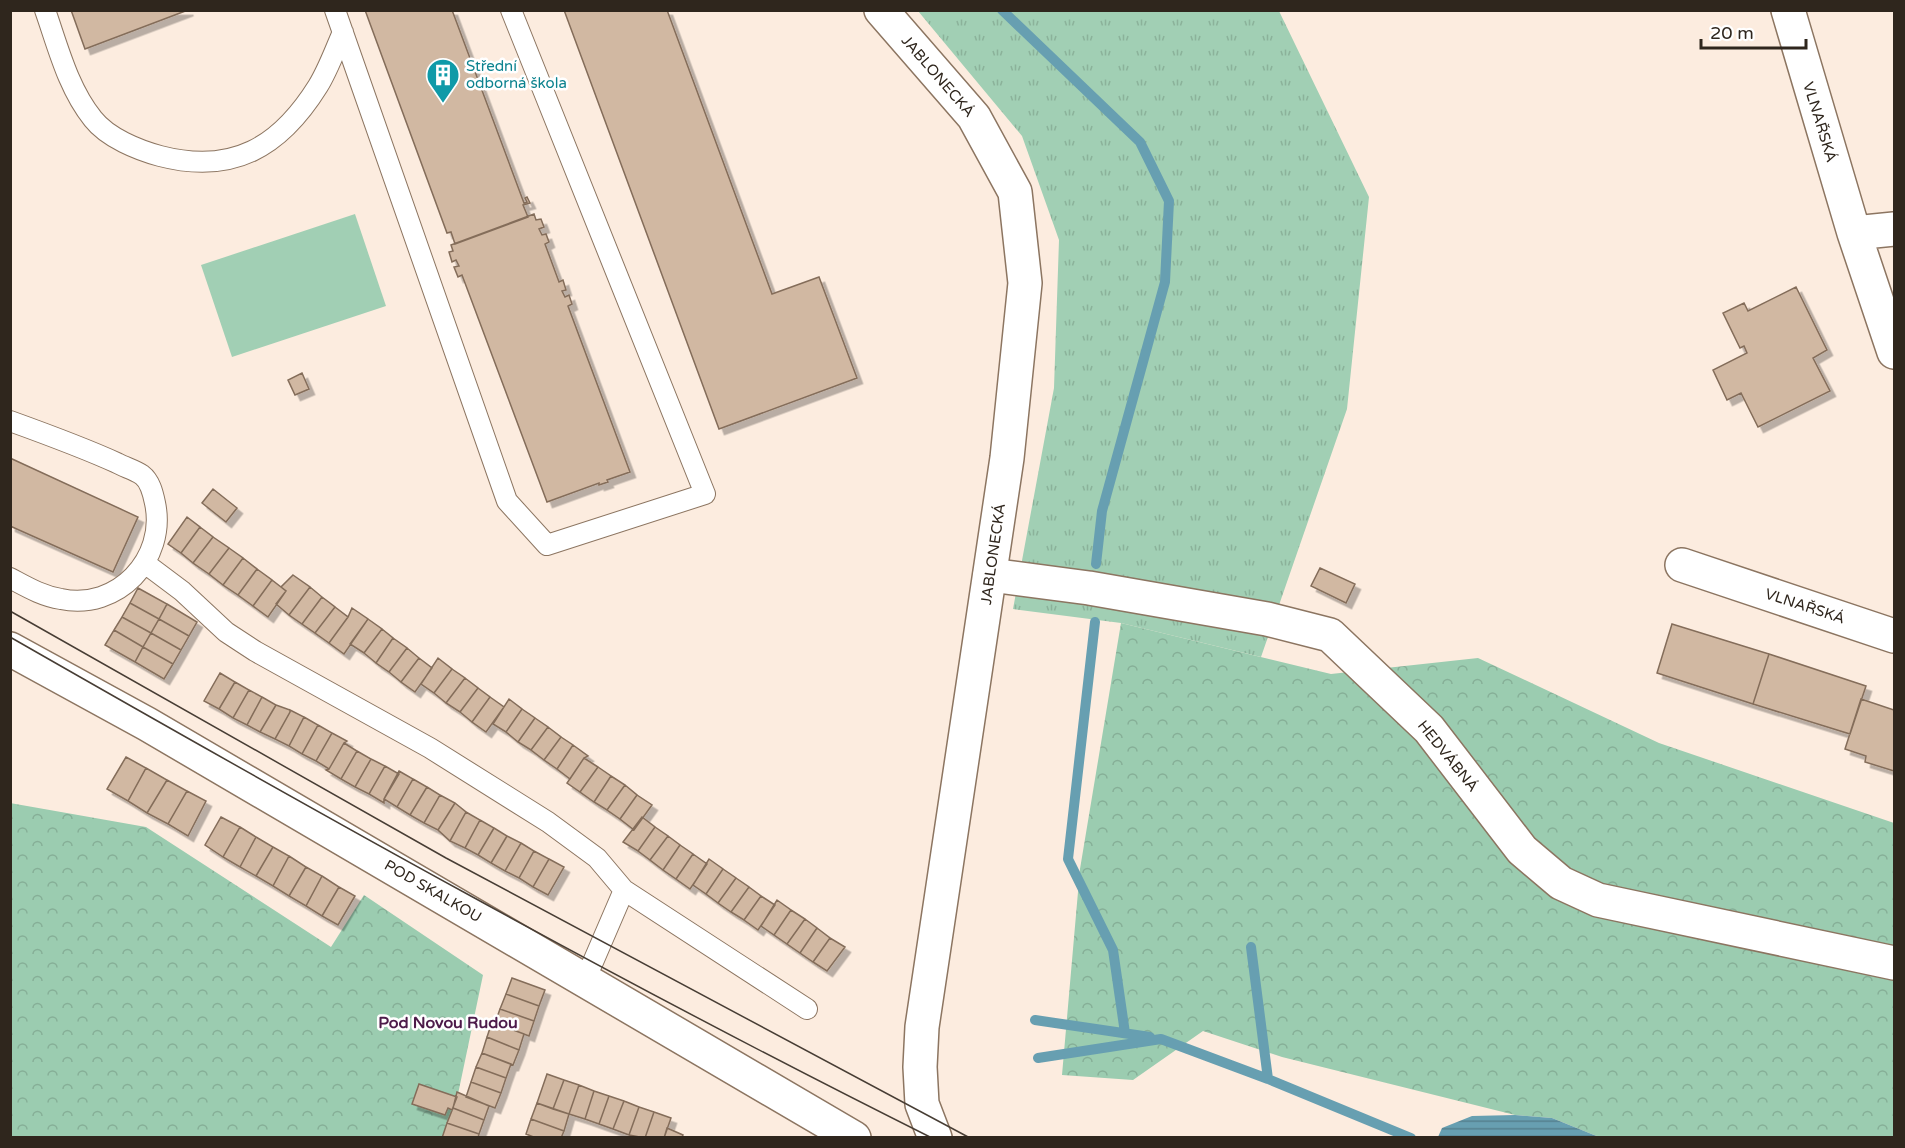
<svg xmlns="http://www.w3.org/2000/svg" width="1905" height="1148" font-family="'Varela Round',sans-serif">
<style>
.grass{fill:url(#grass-tufts)}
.forest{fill:url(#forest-crowns)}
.park{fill:#a1cfb4}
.water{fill:url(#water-rules)}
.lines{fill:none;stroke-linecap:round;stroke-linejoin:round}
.stream{stroke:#679fb1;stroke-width:10}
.building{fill:#d1b8a2;stroke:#846d5a;stroke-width:1.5;filter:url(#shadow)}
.lane-casing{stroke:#8c7561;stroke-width:22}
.street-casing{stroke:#8c7561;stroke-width:36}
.secondary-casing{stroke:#8c7561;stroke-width:36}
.lane{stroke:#fff;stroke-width:20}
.street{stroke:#fff;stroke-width:33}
.secondary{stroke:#fff;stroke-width:33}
.tram{stroke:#473d34;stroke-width:1.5}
.labels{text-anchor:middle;stroke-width:5;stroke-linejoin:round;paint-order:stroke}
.culture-label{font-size:15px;fill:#0d838f;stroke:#fff;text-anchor:start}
.street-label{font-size:15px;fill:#2f261d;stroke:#fff}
.neighbourhood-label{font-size:16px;font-weight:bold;fill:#4d1b4a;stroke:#fff}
</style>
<defs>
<pattern id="grass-tufts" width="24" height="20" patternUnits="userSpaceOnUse" patternTransform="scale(1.5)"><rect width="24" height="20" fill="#a1cfb4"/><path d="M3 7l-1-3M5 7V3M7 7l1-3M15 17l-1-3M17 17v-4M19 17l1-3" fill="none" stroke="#8bb29a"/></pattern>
<pattern id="forest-crowns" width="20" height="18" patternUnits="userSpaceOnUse" patternTransform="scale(1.5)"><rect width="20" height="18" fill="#9bccb0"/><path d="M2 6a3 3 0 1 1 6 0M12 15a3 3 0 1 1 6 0" fill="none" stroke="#86af97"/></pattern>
<pattern id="water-rules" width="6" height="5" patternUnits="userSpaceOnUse" patternTransform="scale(1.5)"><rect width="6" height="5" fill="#679fb1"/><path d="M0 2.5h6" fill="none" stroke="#55818f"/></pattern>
<filter id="shadow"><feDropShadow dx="5.5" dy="5.5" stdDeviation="0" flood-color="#0004"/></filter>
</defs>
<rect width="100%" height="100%" fill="#fcecdf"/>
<path class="grass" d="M918,11H1279L1369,197L1347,409L1261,657L1121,623L1013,609L1054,388L1059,240L1022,136Z"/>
<path class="forest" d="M1121,623L1331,674L1478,658L1659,743L1894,823V1137H1599L1552,1118L1515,1115L1282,1057L1203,1031L1133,1080L1062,1075L1080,869Z
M10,803L146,827L331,947L364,895L483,975L449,1137H11Z"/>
<path class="park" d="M355,214L386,306L232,357L201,265Z"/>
<path class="water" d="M1515,1115L1552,1118L1599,1137H1438L1442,1128L1472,1116Z"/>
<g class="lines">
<path class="stream" d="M1002,10L1140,142L1169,201L1165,282L1102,511L1096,564
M1095,622L1068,859L1113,950L1125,1033
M1251,947L1268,1079
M1035,1020L1150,1037
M1038,1058L1161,1039L1268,1079L1411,1138"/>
</g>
<path class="building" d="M71,10H188L85,49Z
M365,10H452L524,203L527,202L525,198L527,197L530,203L523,205L528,217L455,244L451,232L447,233Z
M564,10H667L772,294L819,277L857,378L719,429Z
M534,214L536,220L541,219L544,227L539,229L542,235L546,234L549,242L545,244L559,282L563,280L566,290L562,291L565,297L569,295L572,304L568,306L630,472L607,480L608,482L599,485V483L547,502L462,275L458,277L454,267L459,266L456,260L452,262L449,252L453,251L451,245Z
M1796,287L1827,350L1813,358L1830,391L1758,427L1741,393L1727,400L1713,370L1747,353L1744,346L1740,348L1723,313L1744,303L1748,311Z
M302,373L309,389L295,395L288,380Z
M10,458L138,517L113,572L10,526Z
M213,489L237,508L226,522L202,503Z
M187,517L200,527L181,553L168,544Z
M200,527L213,537L193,563L181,553Z
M213,537L229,548L209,574L193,563Z
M229,548L243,558L223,585L209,574Z
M243,558L257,569L238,595L223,585Z
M1320,568L1355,584L1346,603L1311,586Z
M257,569L272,580L253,606L238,595Z
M293,575L310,587L289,615L276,604L286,591L281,587Z
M272,580L286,591L268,617L253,606Z
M310,587L322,597L302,624L289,615Z
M138,588L167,604L159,619L130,603Z
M322,597L335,607L315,633L302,624Z
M130,603L159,619L151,633L122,617Z
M167,604L197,622L189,636L159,619Z
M335,607L348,617L329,643L315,633Z
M352,608L368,619L344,654L329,643L348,617Z
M122,617L151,633L143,647L114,630Z
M159,619L189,636L181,650L151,633Z
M368,619L382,629L364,653L350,644Z
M1672,624L1769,654L1753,704L1657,673Z
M382,629L393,638L376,663L364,653Z
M114,630L143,647L135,662L105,645Z
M151,633L181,650L173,664L143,647Z
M393,638L407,648L389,672L376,663Z
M143,647L173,664L164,679L135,662Z
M407,648L419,658L401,682L389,672Z
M1769,654L1866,686L1850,734L1753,704Z
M419,658L432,668L415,692L401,682Z
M438,658L452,669L434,693L421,684Z
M452,669L465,678L446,703L434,693Z
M220,673L235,682L219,709L204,701Z
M465,678L478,688L460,712L446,703Z
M235,682L249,690L233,718L219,709Z
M478,688L490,697L472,722L460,712Z
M249,690L262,697L247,725L233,718Z
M262,697L276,705L260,732L247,725Z
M490,697L504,707L486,732L472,722Z
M509,699L522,709L506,732L493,724Z
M1861,699L1894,710V771L1865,762L1866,756L1845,749Z
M276,705L290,710V712L275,739L260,732Z
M522,709L535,718L518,742L506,732Z
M290,710L304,717L289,746L275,739L290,712Z
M304,717L318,725L302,754L289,746Z
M535,718L548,727L531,750L518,742Z
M318,725L332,733L316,761L302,754Z
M548,727L561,737L544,760L531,750Z
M332,733L347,741L344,743L329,769L316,761Z
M561,737L573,745L557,769L544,760Z
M344,743L357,751L341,779L326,770L329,769Z
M573,745L588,756L584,758L570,779L557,769Z
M357,751L371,759L355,787L341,779Z
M126,757L146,768L128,801L107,789Z
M584,758L598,767L580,792L567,783Z
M371,759L385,766L369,794L355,787Z
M385,766L399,774L384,799V803L369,794Z
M598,767L611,776L594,802L580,792Z
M146,768L167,780L147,813L128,801Z
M399,771L413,779L397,807L384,799Z
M611,776L625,785L607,810L594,802Z
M413,779L427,787L410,815L397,807Z
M167,780L187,791L168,824L147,813Z
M625,785L637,795L620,819L607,810Z
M427,787L440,795L424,823L410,815Z
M187,791L206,801L188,836L168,824Z
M440,795L455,803L438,830L424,823Z
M637,795L652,805L634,830L620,819Z
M455,803L466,812L450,841L438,830Z
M466,812L480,820L465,848L450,841Z
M221,817L240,827L223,857L205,845Z
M642,817L655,827L638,851L623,842Z
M480,820L494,828L478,855L465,848Z
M240,827L256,837L240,867L223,857Z
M655,827L668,836L650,860L638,851Z
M494,828L507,836L491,863L478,855Z
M507,836L521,843L505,871L491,863Z
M668,836L680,845L663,870L650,860Z
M256,837L273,847L256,876L240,867Z
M521,843L534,851L519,878L505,871Z
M680,845L693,854L676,879L663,870Z
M273,847L289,856L273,886L256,876Z
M534,851L549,859L533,887L519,878Z
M693,854L707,864L690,889L676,879Z
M289,856L306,867L289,896L273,886Z
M549,859L564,867L548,895L533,887Z
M709,859L723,869L706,894L693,885Z
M306,867L322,876L306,906L289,896Z
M723,869L736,878L718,903L706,894Z
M322,876L339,887L322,916L306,906Z
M736,878L749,887L731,912L718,903Z
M339,887L355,896L338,925L322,916Z
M749,887L761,896L744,920L731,912Z
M761,896L775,905L758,930L744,920Z
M777,900L791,910L774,935L761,926Z
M791,910L805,919L787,944L774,935Z
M805,919L817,928L800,953L787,944Z
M817,928L830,938L813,962L800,953Z
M830,938L845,947L827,971L813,962Z
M512,978L545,990L539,1006L506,994Z
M506,994L539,1006L534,1021L500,1009Z
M500,1009L534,1021L529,1036L495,1023Z
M492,1022L524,1034L519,1050L487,1037Z
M487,1037L519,1050L513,1065L482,1053Z
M482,1053L511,1064L506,1078L476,1067Z
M476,1067L506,1078L501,1093L471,1082Z
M547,1074L564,1080L553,1109L537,1103Z
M564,1080L579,1085L569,1114L553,1109Z
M471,1082L501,1093L495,1108L466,1097Z
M419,1084L457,1097L452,1110L448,1108L445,1115L412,1104Z
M579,1085L594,1091L585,1119L569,1114Z
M594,1091L609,1096L599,1124L585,1119Z
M457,1092L489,1106L484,1120L453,1108Z
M609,1096L624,1101L613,1129L599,1124Z
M624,1101L639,1107L629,1135L613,1129Z
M537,1103L569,1114L564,1131L531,1119Z
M639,1107L654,1112L645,1138L629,1135Z
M453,1108L484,1120L479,1134L447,1123Z
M654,1112L671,1118L664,1138H645Z
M531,1119L564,1131L561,1138H536L526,1134Z
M447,1123L479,1134L478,1138H442Z
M667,1128L683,1135L682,1138H664Z"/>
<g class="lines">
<g class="lane-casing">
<path id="lane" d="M45,10C58,47 68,88 93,119C108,138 138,150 160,156C233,175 280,147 318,86C328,70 335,50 343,32
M335,10L507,501L547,545L705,494L511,10
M10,421C46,434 82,447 117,463C124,467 135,470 142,475C150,481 153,493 155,503C167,559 117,611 61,599C42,596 27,587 10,578
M146,564L182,591L226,632L255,651L430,748L548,822L597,858L624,890L807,1009
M584,980L593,962L624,890"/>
</g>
<g class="street-casing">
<path id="street" d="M1788,10L1854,233L1894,352
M1854,233L1894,229
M1682,565L1894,636
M990,575L1089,588L1267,619L1330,635L1429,729L1522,850L1561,883L1598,900L1894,963
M10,649L147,724L854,1138"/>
</g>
<g class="secondary-casing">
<path id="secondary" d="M881,10L974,117L1015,192L1025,283L1007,458L922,1027L920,1067L922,1104L935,1138"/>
</g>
<use href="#lane" class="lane"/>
<use href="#street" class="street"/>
<use href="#secondary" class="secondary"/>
<path class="tram" d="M10,611L446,858L970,1138
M10,637C314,811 619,982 932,1138"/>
</g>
<defs>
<g id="building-pin" transform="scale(1.725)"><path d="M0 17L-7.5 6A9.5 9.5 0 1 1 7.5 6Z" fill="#0f9aa8" stroke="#fff"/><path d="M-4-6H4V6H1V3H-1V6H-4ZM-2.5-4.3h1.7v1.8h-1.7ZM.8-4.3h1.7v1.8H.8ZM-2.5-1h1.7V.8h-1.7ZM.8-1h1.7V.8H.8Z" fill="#fff"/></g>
</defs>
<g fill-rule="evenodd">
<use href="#building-pin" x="443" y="75"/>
</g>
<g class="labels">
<g class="culture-label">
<text x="466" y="71">Střední<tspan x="466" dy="17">odborná škola</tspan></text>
</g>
<g class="street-label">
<text transform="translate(938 76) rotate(49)" y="5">JABLONECKÁ</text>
<text transform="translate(1820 122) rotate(73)" y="5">VLNAŘSKÁ</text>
<text transform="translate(993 554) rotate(-82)" y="5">JABLONECKÁ</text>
<text transform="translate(1805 606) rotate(18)" y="5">VLNAŘSKÁ</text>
<text transform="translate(1448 756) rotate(51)" y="5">HEDVÁBNÁ</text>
<text transform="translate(433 891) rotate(30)" y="5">POD SKALKOU</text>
</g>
<g class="neighbourhood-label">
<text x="448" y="1028">Pod Novou Rudou</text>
</g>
</g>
<rect width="1905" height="1148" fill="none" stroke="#2f261d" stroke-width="24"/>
<path d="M1701 39v9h105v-9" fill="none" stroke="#2f261d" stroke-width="3"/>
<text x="1710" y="39" font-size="18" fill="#2f261d" stroke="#ffffff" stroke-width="4.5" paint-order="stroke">20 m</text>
</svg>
